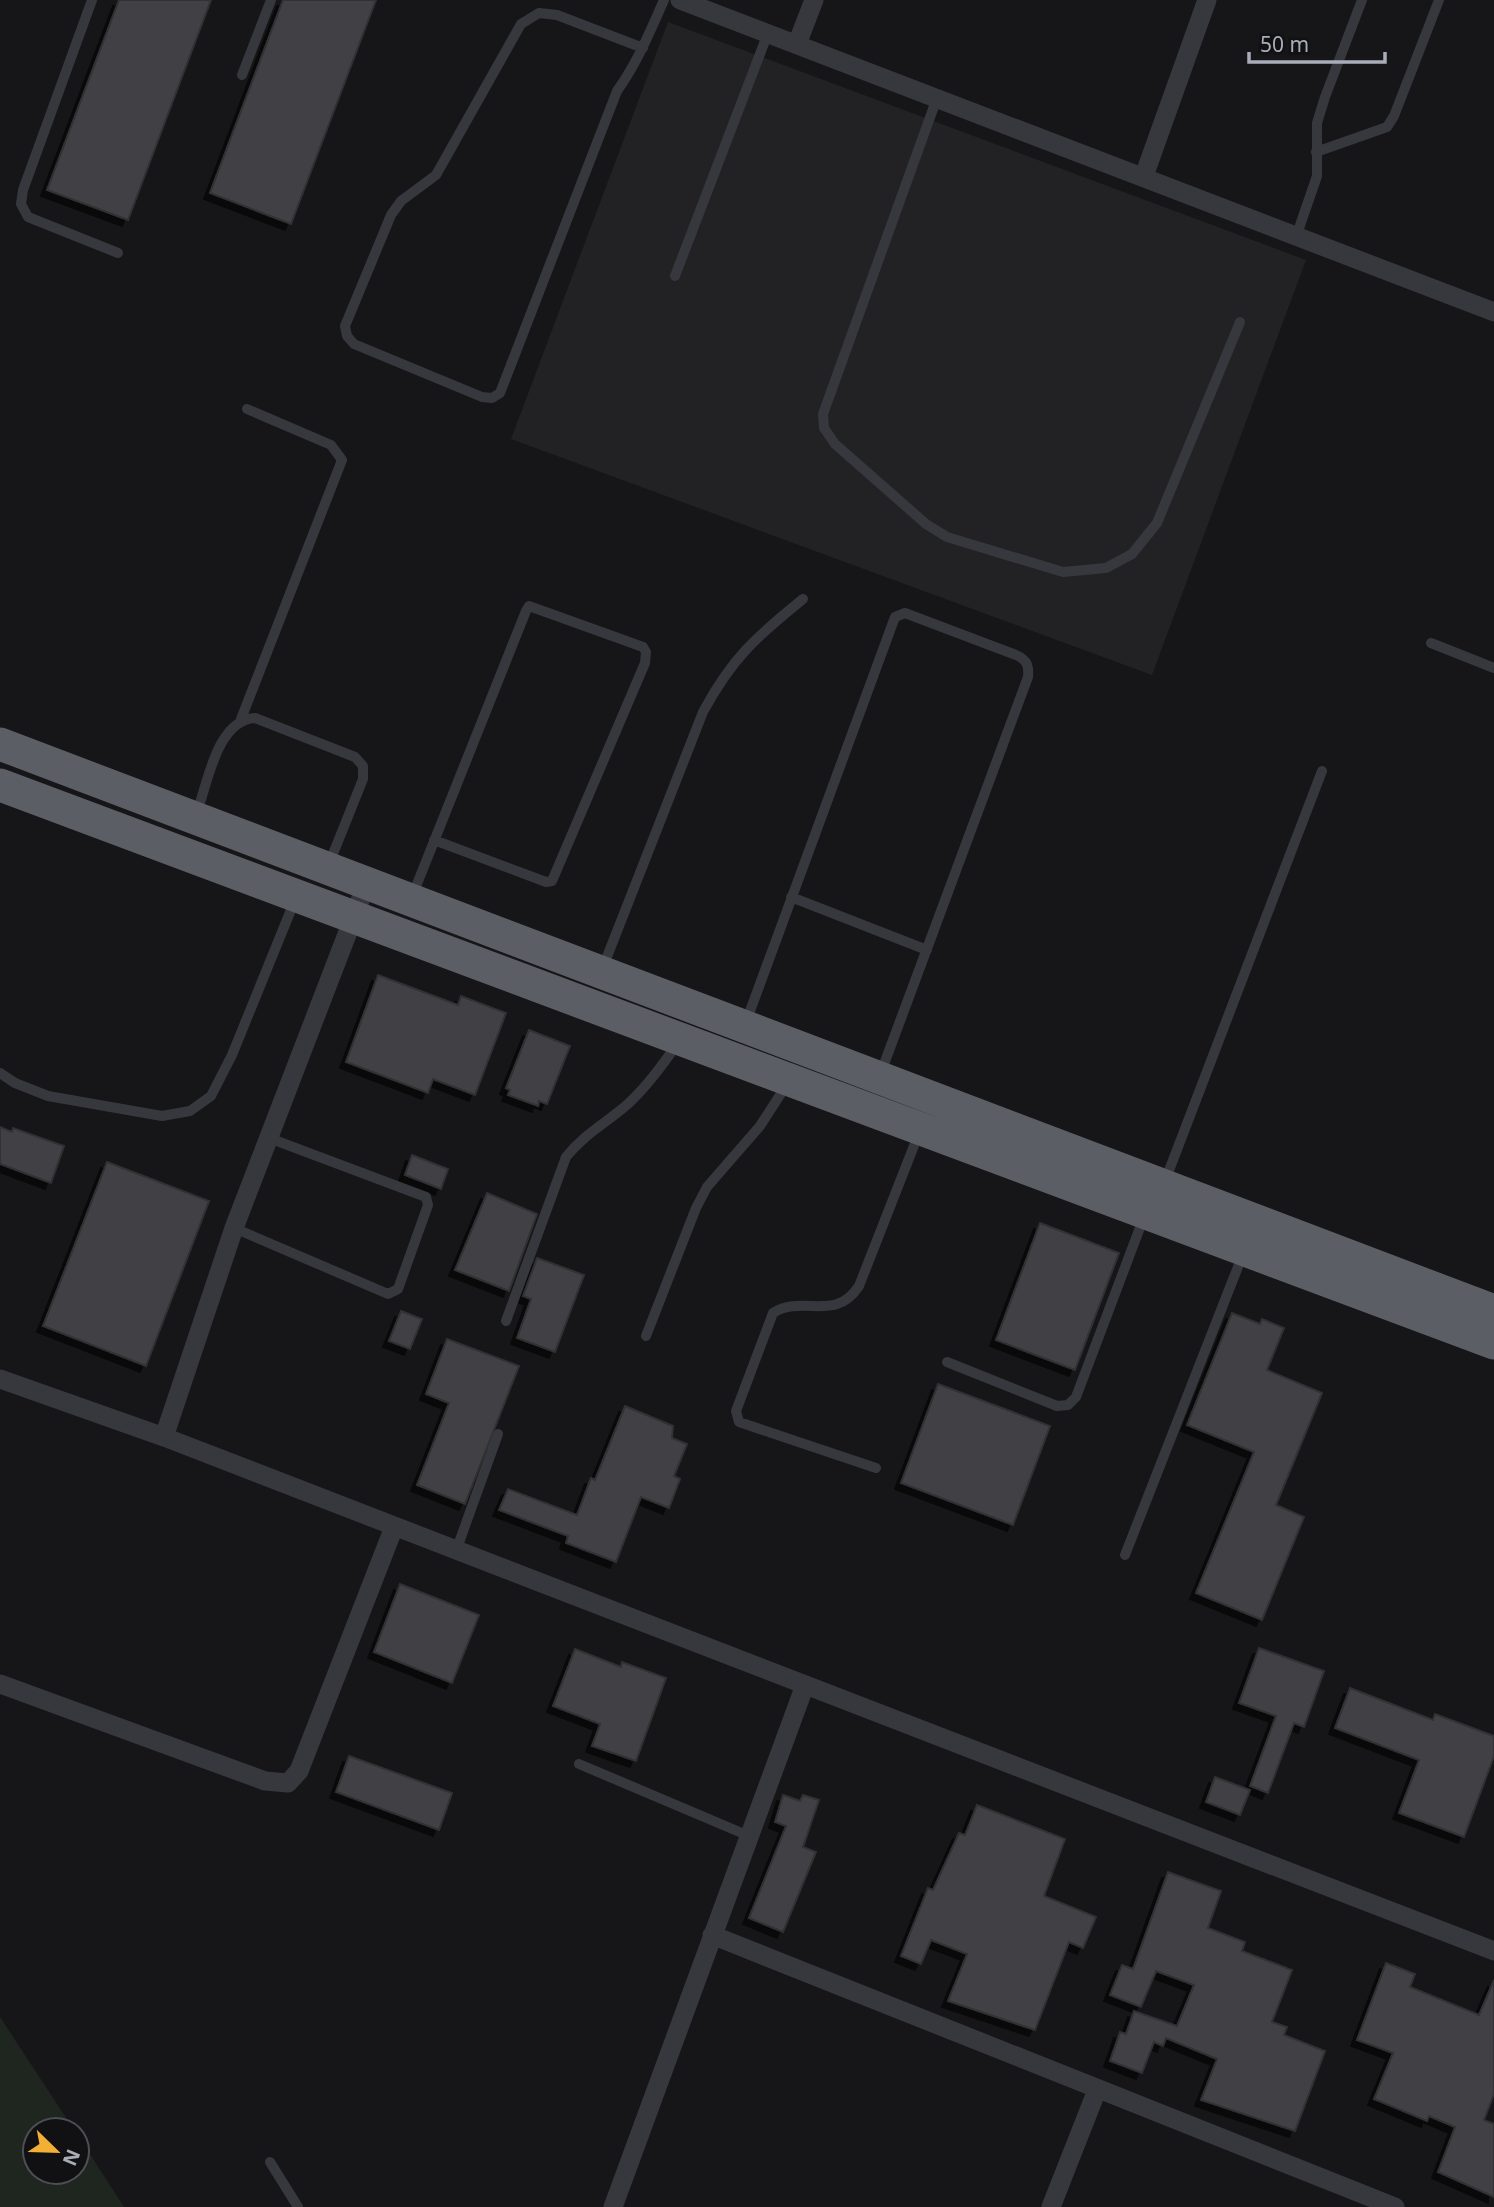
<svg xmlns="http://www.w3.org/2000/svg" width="1494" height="2207" font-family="'Noto Sans',sans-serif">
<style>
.built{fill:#222225}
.green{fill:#1e261f}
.building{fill:#404145;stroke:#303034;stroke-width:2;filter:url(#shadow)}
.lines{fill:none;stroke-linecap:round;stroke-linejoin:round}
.service{stroke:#37383d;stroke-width:10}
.minor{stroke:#37383d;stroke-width:19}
.trunk{stroke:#5b5e65;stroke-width:33}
</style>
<defs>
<filter id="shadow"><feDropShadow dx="-6" dy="6" stdDeviation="0" flood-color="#0009"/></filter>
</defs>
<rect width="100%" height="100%" fill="#161618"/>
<path class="built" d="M668,22L1306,260L1152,675L511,439Z"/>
<path class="green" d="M0,2017L74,2130H35V2172H77V2134L124,2207H0Z"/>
<path class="building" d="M119,0H211L128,220L47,190Z
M283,0H376L291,224L210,193Z
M378,975L458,1005L461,996L506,1013L475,1095L433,1079L428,1093L346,1062Z
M529,1030L570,1046L547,1104L539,1101L538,1106L508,1095L510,1090L506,1088Z
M0,1127L12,1132L13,1128L64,1146L51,1183L0,1164Z
M412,1155L448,1169L441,1189L405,1175Z
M107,1162L209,1201L146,1366L43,1326Z
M487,1193L537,1214L509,1291L455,1270Z
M1040,1223L1119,1253L1075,1370L996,1340Z
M537,1258L584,1275L555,1352L517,1338L531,1299L523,1296Z
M401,1311L422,1319L410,1349L389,1341Z
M1232,1313L1260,1324L1262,1319L1284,1328L1267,1370L1322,1393L1276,1505L1304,1517L1262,1620L1196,1593L1254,1452L1187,1425Z
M447,1339L519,1366L465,1504L417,1485L449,1403L426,1394Z
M938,1384L1050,1426L1013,1525L901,1483Z
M625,1406L673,1426L672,1438L687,1444L674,1476L680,1479L669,1508L641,1497L616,1562L566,1543L568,1536L499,1510L508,1489L577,1515L591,1478L595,1480Z
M400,1584L479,1615L452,1683L374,1652Z
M1259,1648L1324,1671L1304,1727L1294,1723L1268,1793L1250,1786L1276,1716L1239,1703Z
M575,1649L621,1667L622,1662L666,1678L636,1761L592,1746L600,1724L553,1706Z
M1350,1688L1433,1720L1435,1714L1494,1736V1756L1464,1837L1399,1813L1419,1760L1335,1728Z
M349,1756L452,1793L439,1830L336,1792Z
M1215,1777L1250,1790L1240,1815L1206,1802Z
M783,1795L800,1801L803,1795L819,1800L803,1847L816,1852L783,1932L749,1918L786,1826L775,1822Z
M977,1805L1065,1839L1044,1896L1096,1917L1083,1948L1069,1942L1035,2030L948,2001L967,1954L931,1940L921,1964L901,1956L928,1888L933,1890L959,1833L965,1835Z
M1168,1872L1221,1891L1208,1928L1245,1942L1242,1951L1292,1970L1272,2022L1287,2027L1284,2035L1325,2051L1295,2131L1201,2100L1217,2059L1166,2038L1163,2046L1154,2042L1142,2073L1110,2061L1120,2032L1126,2034L1134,2011L1177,2026L1194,1985L1156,1971L1141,2007L1110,1995L1122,1965L1133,1969Z
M1386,1963L1415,1974L1410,1987L1479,2015L1494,1980V2094L1484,2120L1494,2124V2197L1438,2172L1455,2127L1429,2116L1427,2121L1374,2099L1393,2053L1357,2040Z"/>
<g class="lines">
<path class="service" d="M92,0L23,190L21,204L28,217L118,253
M643,48L557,15L539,13L521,24L436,175L401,201L391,215L345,326L347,336L354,344L482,397L492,398L500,393L617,91C637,63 650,32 664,0
M242,75L271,0
M937,98L823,414L824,428L835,444L926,524L947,537L1063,572L1106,568L1132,554L1157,523L1240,322
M1316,152L1387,127L1394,116L1439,0
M1296,237L1317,176V123L1325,97L1362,0
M675,276L768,33
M1431,643L1494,668
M241,719L342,460L331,445L247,409
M197,812C208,782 217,720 255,718L355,757L363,766V779L329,864
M413,894L526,611L529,606L643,647L646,652L645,663L552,881L546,882L434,840
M791,897L927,950
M603,967L703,712C732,658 756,637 803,599
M746,1022L895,617L905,613L1016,655C1027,660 1029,665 1028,677L880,1075
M0,1073L15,1083L48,1096L162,1116L190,1111L211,1096L232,1055L295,900
M1165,1181L1322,771
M234,1228L388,1294L398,1289L428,1205L426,1197L269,1138
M506,1321L566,1157C584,1134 608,1122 629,1103C648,1085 663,1064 678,1043
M646,1336L696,1208L707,1187L760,1126L787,1084
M947,1362L1057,1406L1068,1405L1076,1397L1144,1217
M876,1468L739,1422L736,1411L773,1313C803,1294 835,1323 859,1286L919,1133
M456,1551L498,1434
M1125,1555L1243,1254
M579,1764L749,1836
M270,2162L298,2207"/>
<path class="minor" d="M680,0L1494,312
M797,44L814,0
M1144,176L1207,0
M0,1379L164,1437L1494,1951
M164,1437L234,1228L366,885
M0,1684L265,1781L288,1783L299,1771L394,1527
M712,1935L1395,2207
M613,2207L805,1685
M1051,2207L1097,2090"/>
<path class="trunk" d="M0,744L1494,1311
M0,785L1494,1343"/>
</g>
<g transform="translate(56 2151) rotate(113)"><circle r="33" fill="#111113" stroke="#4d4f55" stroke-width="2"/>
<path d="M0-5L12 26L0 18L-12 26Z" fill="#f2b134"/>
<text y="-10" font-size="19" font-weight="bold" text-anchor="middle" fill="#a8adb8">N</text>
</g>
<path d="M1249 52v10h136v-10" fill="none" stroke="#a8adb8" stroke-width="3.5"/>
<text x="1260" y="52" font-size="21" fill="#a8adb8" stroke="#111113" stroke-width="5" paint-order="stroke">50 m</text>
</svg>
